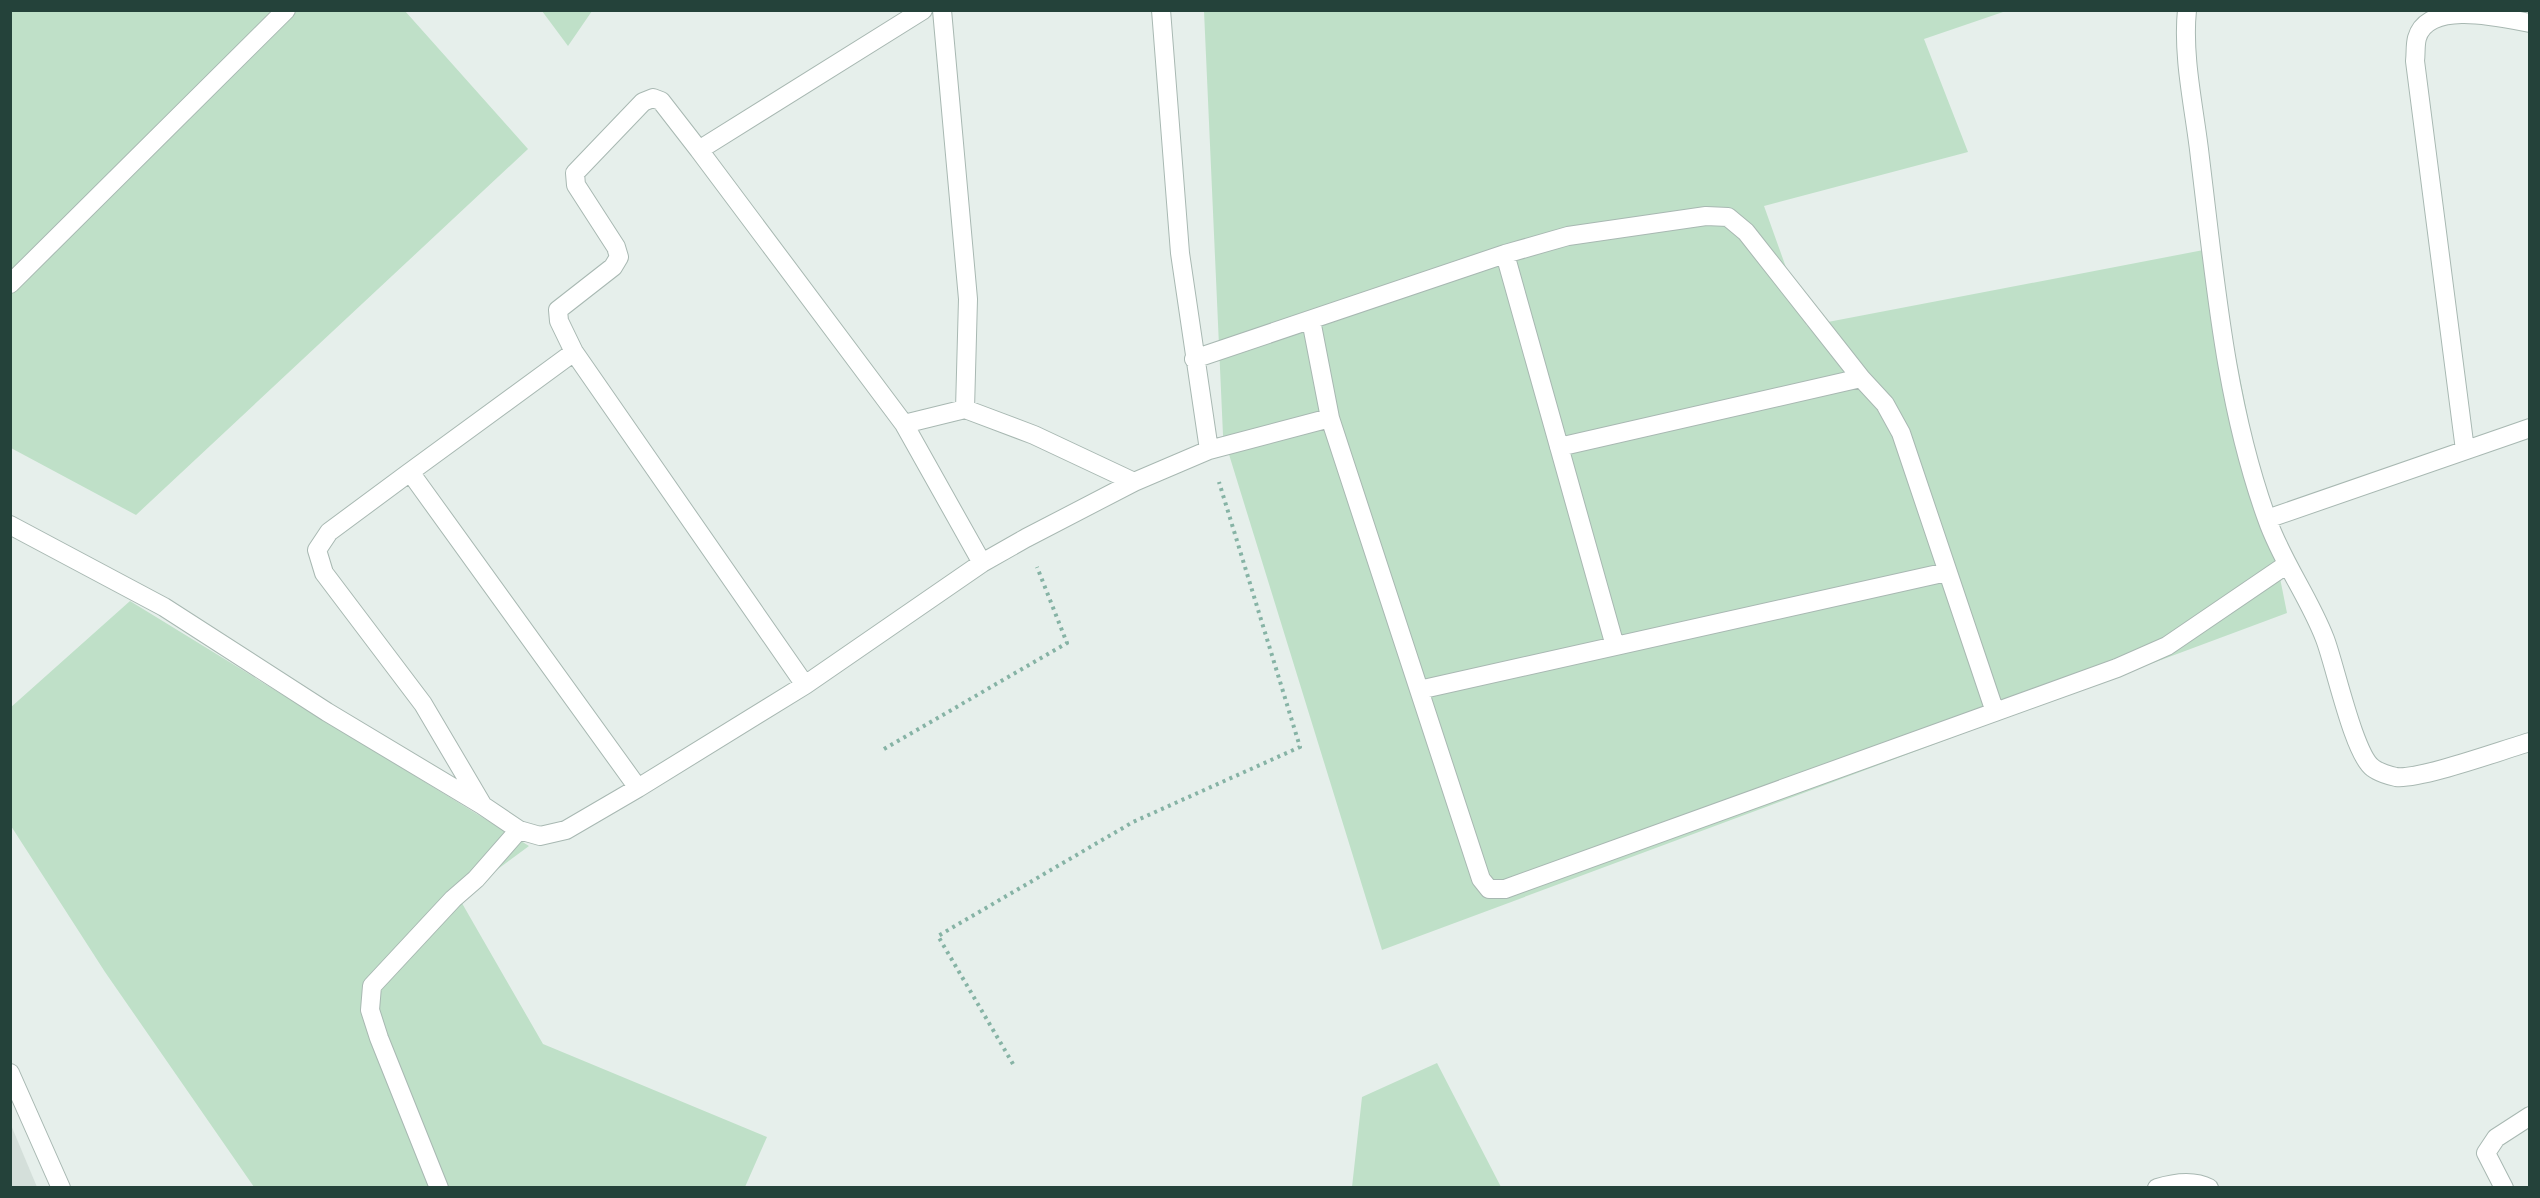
<svg xmlns="http://www.w3.org/2000/svg" width="2540" height="1198" font-family="Arial,sans-serif">
<style>
.built{fill:#d4dfda}
.green{fill:#bfe0c8}
.lines{fill:none;stroke-linecap:round;stroke-linejoin:round}
.minor-casing{stroke:#a8b8b2;stroke-width:20}
.path{stroke:#86b3a5;stroke-width:4;stroke-dasharray:3 4.5;stroke-linecap:butt}
.minor{stroke:#fff;stroke-width:18}
</style>
<rect width="100%" height="100%" fill="#e6efeb"/>
<path class="built" d="M10,1125H11L37,1187H11Z"/>
<path class="green" d="M10,11H405L528,149L136,515L11,448Z
M542,11H592L568,46Z
M1204,11H2006L1924,39L1968,152L1764,206L1807,326L2214,248L2287,613L1382,950L1223,435Z
M130,601L529,846L459,898L543,1044L767,1137L745,1187H254L105,972L11,826L10,708Z
M1437,1063L1501,1187H1352L1362,1097Z"/>
<g class="lines">
<g class="minor-casing">
<path id="minor" d="M923,10L699,150L904,424L982,563
M942,10L968,299L965,409
M1161,10L1180,253L1209,450
M2187,10C2182,58 2195,111 2200,158C2215,279 2225,403 2267,519C2282,562 2309,597 2325,639C2335,665 2354,755 2373,768C2378,772 2390,776 2396,777C2420,780 2502,750 2530,742
M1505,254L1615,646
M10,284L286,10
M1311,320L1330,418L1481,879L1489,889H1505L2117,668L2167,646L2286,565
M574,352L559,321L558,310L613,267L619,257L616,247L576,185L575,173L643,102L653,98L661,101L699,150
M1194,359L1505,254L1568,236L1706,216L1728,217L1746,232L1861,378L1885,404L1901,433L1995,712
M904,424L965,409L1034,435L1134,482
M1559,447L1861,378
M2465,450L2415,61C2416,54 2415,45 2417,38C2428,0 2499,17 2530,23
M410,472L329,532L317,550L324,573L423,704L482,804
M2267,519L2530,428
M10,525L164,607L327,712L482,805L519,830L540,836L566,830L638,788L805,685L982,563L1026,538L1134,482L1209,450L1330,418
M1419,690L1947,572
M638,788L410,472L574,352L805,685
M10,1073L61,1188
M439,1188L379,1038L370,1010L372,986L453,899L476,879L519,830
M2157,1188C2173,1183 2194,1180 2209,1188
M2504,1188L2486,1153L2496,1138L2530,1116"/>
</g>
<path class="path" d="M884,749L1067,643L1037,567
M1013,1064L938,936L1133,822L1300,747L1219,482"/>
<use href="#minor" class="minor"/>
</g>
<rect width="2540" height="1198" fill="none" stroke="#24423a" stroke-width="24"/>
</svg>
